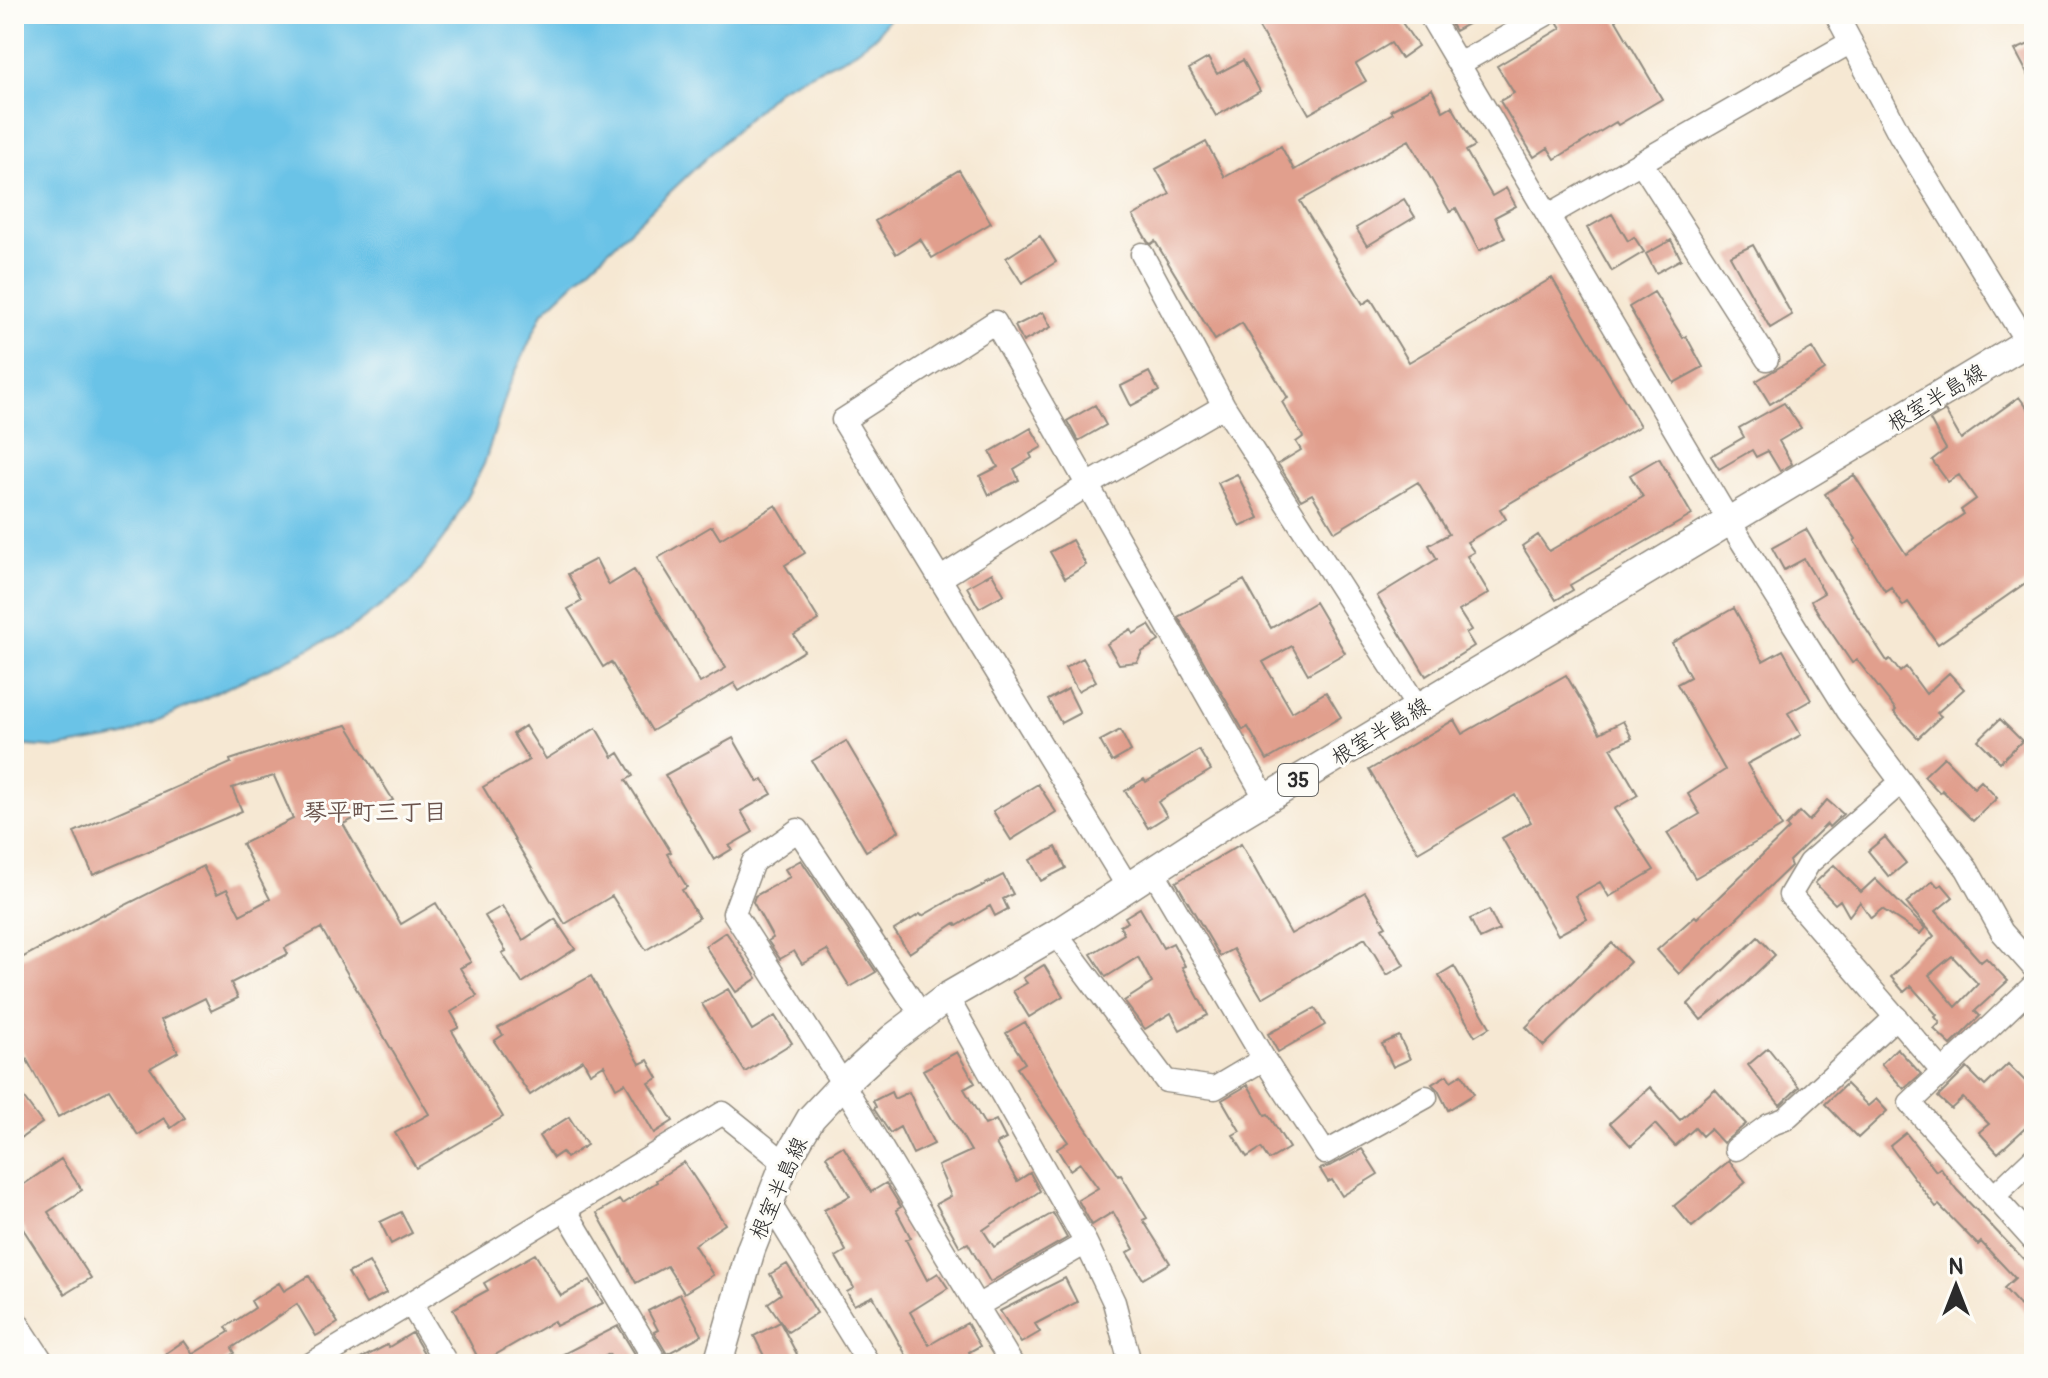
<svg xmlns="http://www.w3.org/2000/svg" width="2048" height="1378" font-family="Pangolin,'Klee One',sans-serif">
<style>
.water{fill:#6ac3e7;stroke:#4a7789;stroke-width:2}
.building{fill:#e19f8d;fill-rule:evenodd}
.lines{fill:none;stroke-linecap:round;stroke-linejoin:round}
.minor-casing{stroke:#908a7f;stroke-width:25}
.major-casing{stroke:#908a7f;stroke-width:31}
.minor{stroke:#fff;stroke-width:22}
.major{stroke:#fff;stroke-width:28}
.labels{text-anchor:middle;stroke-width:6;stroke-linejoin:round;paint-order:stroke}
.shield{fill:#fdfcf7;stroke:#6a6a68;stroke-width:2}
.shield-label{font-size:20px;font-weight:bold;fill:#2b2b2b}
.street-label{font-size:22px;fill:#2b2b2b;stroke:#fdfcf7}
.neighbourhood-label{font-size:24px;font-weight:bold;fill:#6b544d;stroke:#fdfcf7}
</style>
<rect width="100%" height="100%" fill="#fdfcf7"/>
<filter id="ink" filterUnits="userSpaceOnUse"><feTurbulence type="fractalNoise" baseFrequency=".0125" numOctaves="2"/><feDisplacementMap in="SourceGraphic" scale="16" xChannelSelector="R" yChannelSelector="G"/><feConvolveMatrix kernelMatrix="1 2 1 2 8 2 1 2 1" color-interpolation-filters="sRGB"/></filter>
<filter id="wash" filterUnits="userSpaceOnUse"><feTurbulence type="fractalNoise" baseFrequency=".006" numOctaves="4" result="noise"/><feDisplacementMap in="SourceGraphic" scale="32" xChannelSelector="R" yChannelSelector="G"/><feGaussianBlur stdDeviation="1.8" result="paint"/><feColorMatrix in="noise" values="0 0 0 0 0 0 0 0 0 0 0 0 0 0 0 0 0 1.4 0 .05"/><feComposite in="paint" operator="in"/></filter>
<g filter="url(#wash)">
<rect width="100%" height="100%" fill="#f6e8d3"/>
<path class="water" d="M14,14H892L877,35L850,55L780,88L543,312L509,386L484,464L449,531L410,584L349,630L125,736L57,748L14,745Z"/>
<g id="blocks">
<path class="building" d="M1251,14H1396L1418,46L1401,58L1391,43L1356,64L1366,81L1309,114Z
M1456,14H1486L1455,31L1448,19Z
M1564,14H1612L1662,99L1618,125L1616,122L1555,159L1548,148L1534,157L1500,101L1514,93L1497,66L1561,28L1558,23Z
M2034,42V86L2015,50Z
M1208,58L1217,74L1243,60L1260,91L1216,116L1189,69Z
M1432,89L1443,111L1452,106L1475,146L1466,151L1492,196L1506,188L1516,206L1495,217L1505,238L1479,251L1456,208L1450,212L1409,140L1300,201L1363,304L1371,299L1409,362L1552,278L1640,426L1500,509L1506,519L1467,542L1474,552L1467,556L1489,593L1459,611L1471,630L1466,633L1474,646L1426,676L1377,596L1437,559L1429,545L1449,534L1418,482L1335,532L1312,494L1301,500L1278,464L1301,450L1296,442L1303,437L1282,402L1288,398L1242,323L1215,340L1155,241L1151,244L1148,242L1133,216L1170,194L1156,169L1206,142L1225,177L1281,146L1294,170L1393,113L1391,110Z
M959,170L991,223L932,258L920,239L896,254L875,221Z
M1404,199L1415,217L1367,246L1356,228Z
M1612,214L1628,241L1634,237L1644,252L1612,271L1587,228Z
M1040,236L1056,262L1022,283L1006,258Z
M1671,240L1681,259L1656,273L1646,254Z
M1753,245L1792,315L1770,328L1730,256Z
M1654,292L1683,338L1686,336L1703,367L1674,383L1629,307Z
M1043,312L1051,327L1023,342L1015,326Z
M1812,348L1825,370L1770,404L1756,381Z
M1149,372L1159,391L1131,406L1121,386Z
M2019,397L2034,417V577L1938,644L1908,602L1903,606L1891,587L1885,591L1854,541L1856,539L1825,494L1854,475L1906,554L1964,514L1961,510L1976,499L1959,475L1948,482L1932,460L1946,449L1930,420L1945,411L1961,439Z
M1784,403L1801,428L1779,441L1792,464L1780,471L1768,451L1756,457L1752,450L1719,469L1711,456L1744,437L1739,428Z
M1095,405L1106,425L1078,441L1067,421Z
M1031,428L1042,447L1030,454L1032,458L1014,469L1019,480L989,495L980,476L998,467L990,452Z
M1659,458L1692,515L1570,585L1573,590L1556,600L1522,546L1538,535L1549,551L1643,497L1630,475Z
M1237,474L1259,518L1240,527L1218,483Z
M776,505L805,553L785,565L819,620L794,635L804,651L739,691L734,683L652,731L611,662L603,667L568,609L582,601L568,574L596,559L609,585L634,570L700,683L726,668L658,558L712,526L720,539Z
M1806,529L1858,617L1887,661L1890,659L1900,672L1906,667L1926,694L1949,673L1964,689L1937,713L1941,716L1918,738L1894,712L1896,710L1857,660L1852,663L1824,622L1811,601L1824,593L1804,559L1784,570L1772,548Z
M1072,540L1086,565L1065,578L1050,552Z
M992,573L1004,594L979,608L967,587Z
M1244,580L1271,628L1315,602L1345,653L1308,674L1292,646L1263,662L1292,712L1326,692L1341,717L1267,760L1248,727L1243,730L1178,617Z
M1734,608L1763,661L1783,650L1811,700L1788,713L1801,735L1747,764L1782,827L1695,878L1667,833L1700,814L1688,794L1725,770L1677,684L1690,677L1672,643Z
M1149,625L1159,641L1142,652L1137,662L1119,664L1107,644L1131,629L1133,634Z
M1083,658L1096,681L1078,691L1065,668Z
M1566,675L1600,733L1623,721L1632,738L1611,748L1638,795L1614,809L1654,870L1609,897L1600,882L1575,896L1587,919L1558,935L1502,838L1531,822L1515,795L1418,852L1369,770L1454,720L1462,734Z
M1068,689L1080,713L1061,723L1048,700Z
M2000,719L2022,741L2000,762L1978,740Z
M347,725L393,800L343,824L401,924L436,903L471,962L460,968L477,996L451,1012L458,1024V1028L452,1031L503,1117L416,1168L395,1133L429,1114L321,928L285,948L288,954L231,983L238,998L211,1011L205,998L161,1020L178,1052L150,1068L185,1118L171,1128L164,1118L138,1135L109,1090L58,1117L14,1036V962L103,914L104,916L203,866L217,894L227,889L240,915L270,899L242,844L293,819L274,776L232,788L242,811L93,875L74,832L231,763L230,760L293,739Z
M525,726L546,759L596,728L613,757L619,753L633,776L626,780L671,852L667,854L687,887L682,890L699,918L646,950L612,896L565,924L483,787L529,760L513,734Z
M1120,730L1131,751L1112,762L1100,741Z
M733,738L758,782L763,779L772,794L741,811L753,832L729,846L732,849L714,860L665,775Z
M846,741L899,831L866,851L812,761Z
M1199,750L1211,770L1158,802L1167,816L1148,828L1125,791L1144,779L1146,782Z
M1944,757L1974,788L1981,781L1997,798L1973,821L1942,790L1940,793L1924,776Z
M1038,784L1056,812L1011,840L993,811Z
M1827,800L1843,814L1829,827L1827,824L1789,861L1791,866L1679,974L1657,950L1695,916L1697,918L1789,829L1786,826L1800,812L1809,821Z
M1885,837L1906,863L1889,877L1868,851Z
M1241,844L1291,934L1365,892L1386,926L1382,928L1404,965L1387,975L1365,938L1262,998L1233,949L1220,956L1176,882Z
M1056,847L1066,868L1041,881L1030,860Z
M801,860L876,972L850,987L827,950L802,964L794,951L780,959L768,941L773,938L753,902L755,896L790,877L785,869Z
M1834,865L1861,892L1875,879L1925,928L1920,934L1882,909L1871,918L1860,902L1849,916L1840,900L1835,904L1815,883Z
M1003,875L1013,894L1003,899L1008,909L995,916L990,906L957,926L955,923L909,953L894,930L920,914L922,916L959,895L970,892Z
M1933,881L1938,887L1942,884L1953,897L1936,911L1981,962L1986,958L2008,981L1975,1011L1980,1016L1951,1045L1934,1029L1940,1023L1935,1017L1937,1015L1911,986L1904,992L1891,977L1934,936L1906,903ZM1952,956L1978,984L1956,1007L1929,975Z
M502,906L523,940L555,919L575,949L522,983L502,953L506,951L485,916Z
M1140,908L1163,948L1173,943L1185,966L1182,967L1208,1015L1180,1030L1171,1013L1145,1029L1124,1001L1152,983L1138,957L1106,977L1091,954L1124,934L1120,926L1128,922L1125,917Z
M1489,910L1499,930L1480,939L1470,919Z
M726,932L757,978L736,992L705,946Z
M1758,937L1775,955L1744,985L1701,1020L1688,1004Z
M1612,943L1630,962L1544,1046L1526,1027Z
M1044,965L1063,996L1029,1017L1013,991L1027,983L1023,978Z
M1454,966L1490,1027L1475,1036L1439,975Z
M591,976L640,1064L648,1060L658,1078L649,1083L673,1121L654,1133L625,1083L616,1088L604,1065L590,1073L583,1060L530,1095L494,1041L503,1035L498,1028Z
M728,989L752,1030L775,1016L792,1043L745,1072L702,1004Z
M1315,1008L1325,1025L1278,1052L1268,1034Z
M1025,1022L1082,1122L1119,1176L1121,1175L1147,1218L1143,1220L1170,1263L1143,1279L1127,1253L1134,1249L1113,1212L1092,1225L1078,1200L1098,1188L1080,1163L1070,1170L1057,1149L1068,1142L1017,1068L1025,1063L1006,1033Z
M1399,1036L1410,1059L1393,1067L1382,1044Z
M1768,1048L1799,1087L1780,1105L1748,1065Z
M1897,1048L1921,1074L1904,1089L1881,1064Z
M957,1052L975,1083L964,1089L985,1125L996,1120L1006,1139L996,1144L1017,1181L1030,1173L1040,1191L983,1230L994,1247L1053,1213L1067,1238L990,1282L968,1243L960,1247L936,1204L951,1196L938,1166L971,1151L923,1070Z
M2008,1064L2034,1090V1120L1998,1153L1979,1132L1989,1124L1963,1098L1951,1109L1938,1097L1967,1068L1985,1086Z
M1462,1074L1474,1094L1448,1110L1438,1090L1432,1084L1447,1075L1451,1081Z
M1846,1084L1868,1106L1876,1099L1887,1111L1858,1138L1825,1104Z
M14,1085L42,1123L21,1138L14,1128Z
M1248,1085L1265,1115L1268,1114L1289,1148L1269,1160L1261,1148L1247,1157L1233,1135L1240,1131L1222,1100Z
M1650,1087L1680,1120L1715,1089L1746,1124L1723,1143L1710,1129L1702,1136L1695,1128L1675,1146L1655,1124L1631,1146L1610,1123Z
M891,1092L894,1099L909,1092L934,1144L913,1154L900,1127L890,1133L874,1109L876,1107L873,1101Z
M569,1117L587,1145L566,1158L562,1152L553,1158L539,1136Z
M1906,1133L1936,1171L1940,1168L1957,1190L2034,1270V1321L2004,1288L2015,1278L1981,1242L1978,1245L1939,1205L1936,1207L1890,1146Z
M843,1146L871,1192L886,1183L901,1207L896,1210L911,1238L906,1240L927,1280L938,1273L948,1288L910,1312L929,1345L967,1323L980,1346L969,1352L972,1357L959,1364H911L873,1296L854,1305L847,1292L854,1288L836,1257L846,1251L824,1210L850,1196L826,1156Z
M1362,1149L1378,1174L1342,1196L1332,1180L1328,1182L1320,1169L1332,1165Z
M61,1159L82,1190L48,1212L91,1278L65,1294L14,1215V1191Z
M1729,1161L1746,1182L1692,1227L1674,1206Z
M684,1162L725,1224L694,1245L713,1275L684,1293L667,1266L636,1283L597,1213L619,1200L622,1204L657,1182L656,1180Z
M401,1212L412,1233L391,1244L380,1222Z
M535,1254L561,1296L590,1280L603,1303L556,1326L554,1321L495,1355L500,1364H481L453,1309L488,1290L484,1283Z
M369,1262L386,1293L366,1304L348,1273Z
M787,1264L817,1313L788,1332L768,1303L781,1294L770,1274Z
M309,1276L338,1323L316,1336L297,1304L232,1348L235,1353L218,1364H172L165,1354L184,1341L193,1354L229,1332L226,1327L255,1308L251,1301L279,1283L284,1291Z
M1065,1278L1077,1302L1035,1324L1040,1332L1021,1343L1000,1311Z
M680,1294L702,1335L667,1354L654,1332L658,1330L648,1311Z
M780,1322L802,1364H768L754,1336Z
M618,1326L641,1364H615L609,1354L592,1364H544Z
M412,1333L428,1360L421,1364H405L401,1357L396,1360L398,1364H351L387,1345L389,1347Z"/>
</g>
</g>
<g filter="url(#ink)">
<use href="#blocks" fill-opacity="0" stroke="#908a7f" stroke-width="2"/>
<g class="lines">
<g class="minor-casing">
<path id="minor" d="M1429,14L1729,521L1848,711L1967,869L2002,932L2034,968
M1836,14L1900,135L2034,354
M1459,64L1547,14
M1641,162L1767,359
M1549,215L1851,42
M1142,254L1224,406L1418,708
M941,578L1086,486L1224,406
M1900,783L1809,863L1790,895L1943,1072
M1128,887L843,420L995,322L1266,799
M1056,934L1166,1081L1215,1088L1264,1059L1153,871
M2034,985L1910,1103L2034,1241
M947,997L1086,1243L1114,1302L1129,1359L1124,1364
M922,1016L798,830L753,862L734,913L843,1084L1012,1364
M1264,1059L1325,1153L1426,1097
M1736,1149L1769,1125L1785,1119L1896,1017
M1994,1196L2034,1158
M770,1204L869,1364
M566,1211L657,1364
M411,1304L447,1364
M977,1306L1086,1243
M14,1318L44,1364
M311,1364L723,1113L785,1163"/>
</g>
<g class="major-casing">
<path id="major" d="M718,1364L751,1249L785,1163L811,1118L843,1084L893,1038L947,997L1056,934L1228,822L2034,338"/>
</g>
<use href="#minor" class="minor"/>
<use href="#major" class="major"/>
</g>
</g>
<g class="labels">
<rect class="shield" x="1278" y="764" width="40" height="32" rx="6"/>
<g class="shield-label">
<text x="1298" y="787">35</text>
</g>
<g class="street-label">
<text transform="translate(1936 397) rotate(-31)" y="8">根室半島線</text>
<text transform="translate(1380 731) rotate(-31)" y="8">根室半島線</text>
<text transform="translate(778 1188) rotate(-66)" y="8">根室半島線</text>
</g>
<g class="neighbourhood-label">
<text x="375" y="820">琴平町三丁目</text>
</g>
</g>
<rect width="2048" height="1378" fill="none" stroke="#fdfcf7" stroke-width="48"/>
<g transform="translate(1956 1286)" stroke="#fdfcf7" stroke-width="6" paint-order="stroke">
<path d="M0-6L14 30L0 20L-14 30Z" fill="#2b2b2b"/>
<text y="-12" font-size="22" font-weight="bold" text-anchor="middle" fill="#2b2b2b">N</text>
</g>
</svg>
